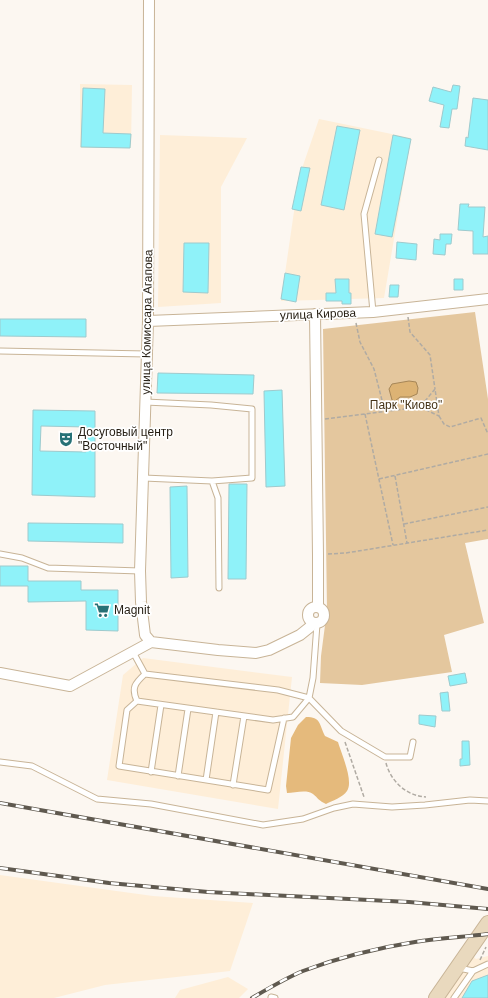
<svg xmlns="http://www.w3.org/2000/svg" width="488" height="998" font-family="Helvetica,sans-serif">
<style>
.built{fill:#feeed8}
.green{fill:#e4c79e}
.forest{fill:#e5ba7c}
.water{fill:#ddb374;stroke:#a68657}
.building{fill:#8ff2f9;stroke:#9ecacd;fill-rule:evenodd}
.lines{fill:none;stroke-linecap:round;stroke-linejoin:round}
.service-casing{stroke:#c8b497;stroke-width:7}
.minor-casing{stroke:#c8b497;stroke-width:12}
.secondary-casing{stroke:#c8b497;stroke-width:16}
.path{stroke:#b0aba3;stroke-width:1.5;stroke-dasharray:4 2;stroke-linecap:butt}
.service{stroke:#fff;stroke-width:5}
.minor{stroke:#fff;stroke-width:10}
.secondary{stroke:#e9d9be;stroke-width:14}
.rail-casing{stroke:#5f594f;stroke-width:4}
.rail{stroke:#fff;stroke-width:2.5;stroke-dasharray:8;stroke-linecap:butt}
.labels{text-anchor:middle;stroke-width:3.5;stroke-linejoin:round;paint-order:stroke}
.street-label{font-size:12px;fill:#251e13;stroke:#fff}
.park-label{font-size:12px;fill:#463418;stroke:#fff}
.poi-label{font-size:12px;fill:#251e13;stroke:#fff;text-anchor:start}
</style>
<rect width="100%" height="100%" fill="#fcf7f1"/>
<path class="built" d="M80,84L132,85L131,148H80Z
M319,119L411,138L384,298L281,301L299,177Z
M160,135L247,138L221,187V303L158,307Z
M143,658L292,677L278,809L107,780L123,675Z
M0,875L153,896L253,903L230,971L105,985L54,998H0Z
M472,955L476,959L488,956V998H445Z
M228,977L248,989L239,998H175L180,990Z"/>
<path class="green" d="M475,312L488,399V539L465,543L484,623L444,635L452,672L362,685L320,683L321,656L327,610L323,329Z"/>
<path class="forest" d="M306,717C321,717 319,724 325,736L338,742C341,753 354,781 347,791C343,797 332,801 326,804C319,801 318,798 313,794C306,789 295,793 287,793L286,786L291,738L298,725Z"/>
<path class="water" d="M409,381L416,382L418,388L417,394L410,397H400L395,401L392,400L389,389L392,384Z"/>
<path class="building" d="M453,85L460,86L457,109H452L449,128L440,127L444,105L429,101L433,87L451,92Z
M83,88L105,89L103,133L131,134L130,148L81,147Z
M473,98L488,100V150L465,146L466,137L468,138Z
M337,126L360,130L344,210L321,205Z
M393,135L411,139L392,237L375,234Z
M301,167L310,168L301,211L292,209Z
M460,204H469L468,207H485L483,237L488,236V254H473V231L458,230Z
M440,234H452L451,244H446L445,255L433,254L434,239L440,240Z
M397,242L417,244L416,260L396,258Z
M184,243H209L208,293L183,292Z
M285,273L300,276L296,302L281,299Z
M335,279H349V293H351V304H342V301H326V293H336Z
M454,279H463V290H454Z
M390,285H399L398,297H389Z
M0,319H86V337L0,336Z
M158,373L254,375L253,394L157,393Z
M282,390L285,486L266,487L264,391Z
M33,410L95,411V497L32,495ZM41,426L86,427V452L40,451Z
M229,484H247L246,579H228Z
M187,486L188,577L171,578L170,487Z
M28,523L123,524V543L28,541Z
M0,566H28V581H81V590H118V631L86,630V601L28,602V586H0Z
M465,673L467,683L450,686L448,676Z
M448,692L450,711H442L440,693Z
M419,715L436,716L435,727L419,724Z
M462,741H469L470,765L460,766V759H462Z
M488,975V998H462L472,981Z"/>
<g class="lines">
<g class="service-casing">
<path id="service" d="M373,312L364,214L379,160
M0,351L146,354
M145,402L211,405L252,409V478L212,481
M144,478L212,481L218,498L219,588
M0,554L22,558L48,568L140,571
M133,652L145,674L278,690L309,698L313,678L317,624
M137,701L273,720L293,717L309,698L341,731L385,757H410L413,742
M137,701L127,710L119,766L268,790L284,718
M137,701C131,688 135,683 145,674
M0,762L32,766L97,799L151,804L263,825L303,819L334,808L353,804L392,807L425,805L470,800L488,801
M151,772L161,705
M178,776L188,709
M206,780L216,712
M233,785L244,716
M459,968L473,971L488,964
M271,997L275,998
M454,998L473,971"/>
</g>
<g class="minor-casing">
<path id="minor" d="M149,0L148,321L140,571L141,602L145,635L151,642
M315,314L318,555V607
M148,321L373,312L488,299
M308 615a8 8 0 1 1 16 0a8 8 0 1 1-16 0Z
M0,673L70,686L151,642L218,650L256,653L269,650L300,635L310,627L312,623"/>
</g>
<g class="secondary-casing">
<path id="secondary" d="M436,998L488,923"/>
</g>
<path class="path" d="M408,317L410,332L430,355L435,389
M356,323L360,342L374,369L385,412
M365,414L393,545
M439,416L444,424L450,427L481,418L488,434
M325,419L420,407L439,416L435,389L420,407
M395,476L407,543
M379,479L488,454
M404,524L488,507
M328,554L346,553L488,530
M345,742L364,797
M386,763C391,782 407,796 426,797
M480,960L486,947"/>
<use href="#service" class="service"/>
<use href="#minor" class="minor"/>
<use href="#secondary" class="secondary"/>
<g class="rail-casing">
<path id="rail" d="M0,803L488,889
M0,868L109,883L208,892L409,902L488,909
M252,998C269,988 286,978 303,971C340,957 377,948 415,942C439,938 464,937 488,934"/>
</g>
<use href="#rail" class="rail"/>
</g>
<defs>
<g id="theatre-bare" transform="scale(1.2)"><path d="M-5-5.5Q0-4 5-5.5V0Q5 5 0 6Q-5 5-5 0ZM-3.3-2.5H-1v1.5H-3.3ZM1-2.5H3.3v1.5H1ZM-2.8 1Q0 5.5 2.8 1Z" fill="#277176" stroke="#fff" stroke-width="2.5" paint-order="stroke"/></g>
<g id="supermarket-bare" transform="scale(1.2)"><path d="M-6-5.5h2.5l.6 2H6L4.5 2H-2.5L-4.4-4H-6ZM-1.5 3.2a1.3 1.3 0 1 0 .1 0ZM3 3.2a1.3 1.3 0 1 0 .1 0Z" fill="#277176" stroke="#fff" stroke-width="2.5" paint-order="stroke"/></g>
</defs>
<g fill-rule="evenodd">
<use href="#theatre-bare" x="66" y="439"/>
<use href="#supermarket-bare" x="102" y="610"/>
</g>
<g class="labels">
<g class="street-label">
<text transform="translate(318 314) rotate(-2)" y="4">улица Кирова</text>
<text transform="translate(147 322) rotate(-89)" y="4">улица Комиссара Агапова</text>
</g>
<g class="park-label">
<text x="406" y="409">Парк "Киово"</text>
</g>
<g class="poi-label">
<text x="78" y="436">Досуговый центр<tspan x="78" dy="14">"Восточный"</tspan></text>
<text x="114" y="614">Magnit</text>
</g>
</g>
</svg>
